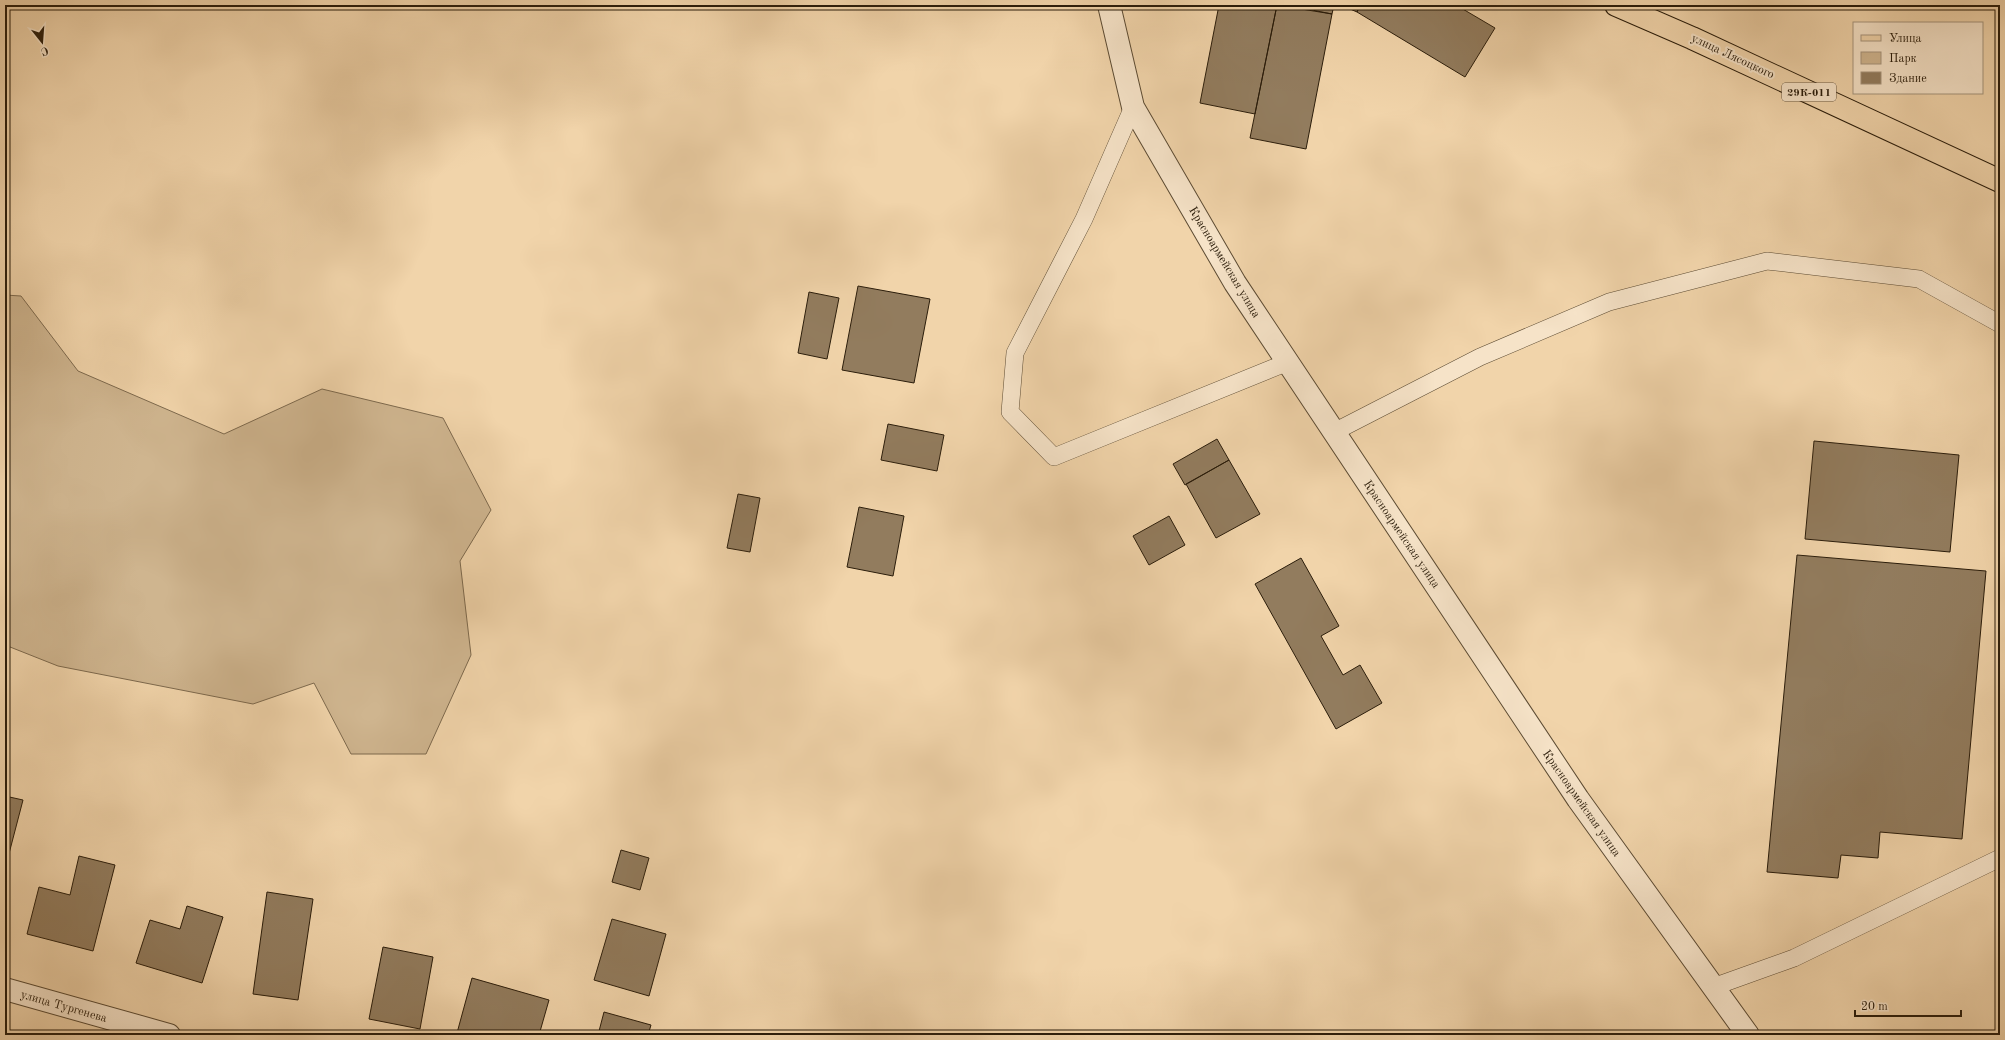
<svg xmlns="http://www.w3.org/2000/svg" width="2005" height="1040" font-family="'Old Standard TT',serif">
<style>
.green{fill:#cfb58f;stroke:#7d694d}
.building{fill:#927c5e;stroke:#2b1d0b}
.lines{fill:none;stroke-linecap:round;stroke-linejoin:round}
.service-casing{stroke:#5c4b33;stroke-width:18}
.minor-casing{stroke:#5c4b33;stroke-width:24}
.tertiary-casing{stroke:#5c4b33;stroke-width:24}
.primary-casing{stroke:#2b1d0b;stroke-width:24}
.service{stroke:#f6e3c8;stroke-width:17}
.minor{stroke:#f6e3c8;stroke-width:22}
.tertiary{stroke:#f6e3c8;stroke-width:22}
.primary{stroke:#f1d4aa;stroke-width:22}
.labels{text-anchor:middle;stroke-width:4;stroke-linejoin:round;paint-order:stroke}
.shield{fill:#f6e3c8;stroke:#685844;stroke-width:1}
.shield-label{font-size:11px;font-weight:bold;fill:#2b1d0b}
.street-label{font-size:12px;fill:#2b1d0b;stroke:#f6e3c8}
</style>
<rect width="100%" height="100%" fill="#f1d4aa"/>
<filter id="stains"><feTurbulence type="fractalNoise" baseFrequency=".005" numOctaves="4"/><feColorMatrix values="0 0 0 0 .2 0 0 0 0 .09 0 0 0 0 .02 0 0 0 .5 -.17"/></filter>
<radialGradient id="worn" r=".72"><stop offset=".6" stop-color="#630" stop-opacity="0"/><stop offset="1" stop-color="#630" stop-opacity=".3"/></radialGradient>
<path class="green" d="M5,295L21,296L78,371L224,434L322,389L443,418L491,510L460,561L471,655L426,754H351L314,683L253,704L58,666L5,645Z"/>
<path class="building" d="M1219,5H1277L1255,114L1200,103Z
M1277,5L1332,14L1306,149L1250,138Z
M1302,5H1334L1332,14L1302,8Z
M1341,5H1360L1357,12Z
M1360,5H1456L1495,28L1465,77L1357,12Z
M858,286L930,299L914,383L842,370Z
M809,292L839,298L827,359L798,353Z
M888,424L944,435L937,471L881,460Z
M1217,439L1229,460L1185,485L1173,464Z
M1814,441L1959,455L1950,552L1805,539Z
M1229,460L1260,514L1216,538L1186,484Z
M738,494L760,498L750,552L727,548Z
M859,507L904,516L893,576L847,567Z
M1169,516L1185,545L1149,565L1133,536Z
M1797,555L1986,571L1962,839L1880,832L1878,858L1841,855L1838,878L1767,872Z
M1301,558L1339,626L1321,636L1343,675L1360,665L1382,703L1336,729L1255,584Z
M5,796L23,800L5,869Z
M621,850L649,858L640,890L612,882Z
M79,856L115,865L93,951L27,934L39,887L70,895Z
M267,892L313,899L298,1000L253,994Z
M187,906L223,917L202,983L136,963L150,920L180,929Z
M612,919L666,934L649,996L594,980Z
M383,947L433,957L420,1029L369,1019Z
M472,978L549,1000L539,1035H465L457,1033Z
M604,1012L651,1025L648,1035H598Z"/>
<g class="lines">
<g class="service-casing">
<path id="service" d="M1133,107L1084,219L1015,353L1010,412L1054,457L1288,362
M1334,432L1480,357L1609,302L1767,261L1919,279L2000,324
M1713,987L1794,958L2000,858"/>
</g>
<g class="minor-casing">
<path id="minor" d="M5,989L169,1035"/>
</g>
<g class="tertiary-casing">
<path id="tertiary" d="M1109,5L1133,107L1235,283L1578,799L1748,1035"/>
</g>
<g class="primary-casing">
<path id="primary" d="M1616,5L1692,38L2000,181"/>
</g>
<use href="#service" class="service"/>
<use href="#minor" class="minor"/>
<use href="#tertiary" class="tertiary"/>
<use href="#primary" class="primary"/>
</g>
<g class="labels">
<rect class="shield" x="1782" y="83" width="54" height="18" rx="3"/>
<g class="shield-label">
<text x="1809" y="96">29К-011</text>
</g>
<g class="street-label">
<text transform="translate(1733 56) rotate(25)" y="4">улица Лясоцкого</text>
<text transform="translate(1225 262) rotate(59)" y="4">Красноармейская улица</text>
<text transform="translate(1402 534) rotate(56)" y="4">Красноармейская улица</text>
<text transform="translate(1582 803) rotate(55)" y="4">Красноармейская улица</text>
<text transform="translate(64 1006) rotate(16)" y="4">улица Тургенева</text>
</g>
</g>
<rect width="2005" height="1040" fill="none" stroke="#f1d4aa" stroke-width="20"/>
<rect x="6" y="6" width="1993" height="1028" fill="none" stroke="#2b1d0b" stroke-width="2"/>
<rect x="10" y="10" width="1985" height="1020" fill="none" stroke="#2b1d0b"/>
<rect x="1853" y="22" width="130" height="72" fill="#f6e3c8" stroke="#a5947c"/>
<rect x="1861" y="35" width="20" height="6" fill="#f1d4aa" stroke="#a5947c"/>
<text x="1889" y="42" font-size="12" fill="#2b1d0b">Улица</text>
<rect x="1861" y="52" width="20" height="12" fill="#cfb58f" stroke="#a5947c"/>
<text x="1889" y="62" font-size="12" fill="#2b1d0b">Парк</text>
<rect x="1861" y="72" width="20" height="12" fill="#927c5e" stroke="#a5947c"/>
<text x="1889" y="82" font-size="12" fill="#2b1d0b">Здание</text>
<g transform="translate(42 42) rotate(163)" stroke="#f6e3c8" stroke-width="3" paint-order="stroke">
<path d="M0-3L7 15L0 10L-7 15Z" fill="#2b1d0b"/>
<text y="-6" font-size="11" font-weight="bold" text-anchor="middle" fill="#2b1d0b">С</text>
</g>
<path d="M1855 1010v6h106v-6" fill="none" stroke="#2b1d0b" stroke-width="2"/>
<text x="1861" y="1010" font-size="12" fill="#2b1d0b" stroke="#f6e3c8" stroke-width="3" paint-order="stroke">20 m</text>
<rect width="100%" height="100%" filter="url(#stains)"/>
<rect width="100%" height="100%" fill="url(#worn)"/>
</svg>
